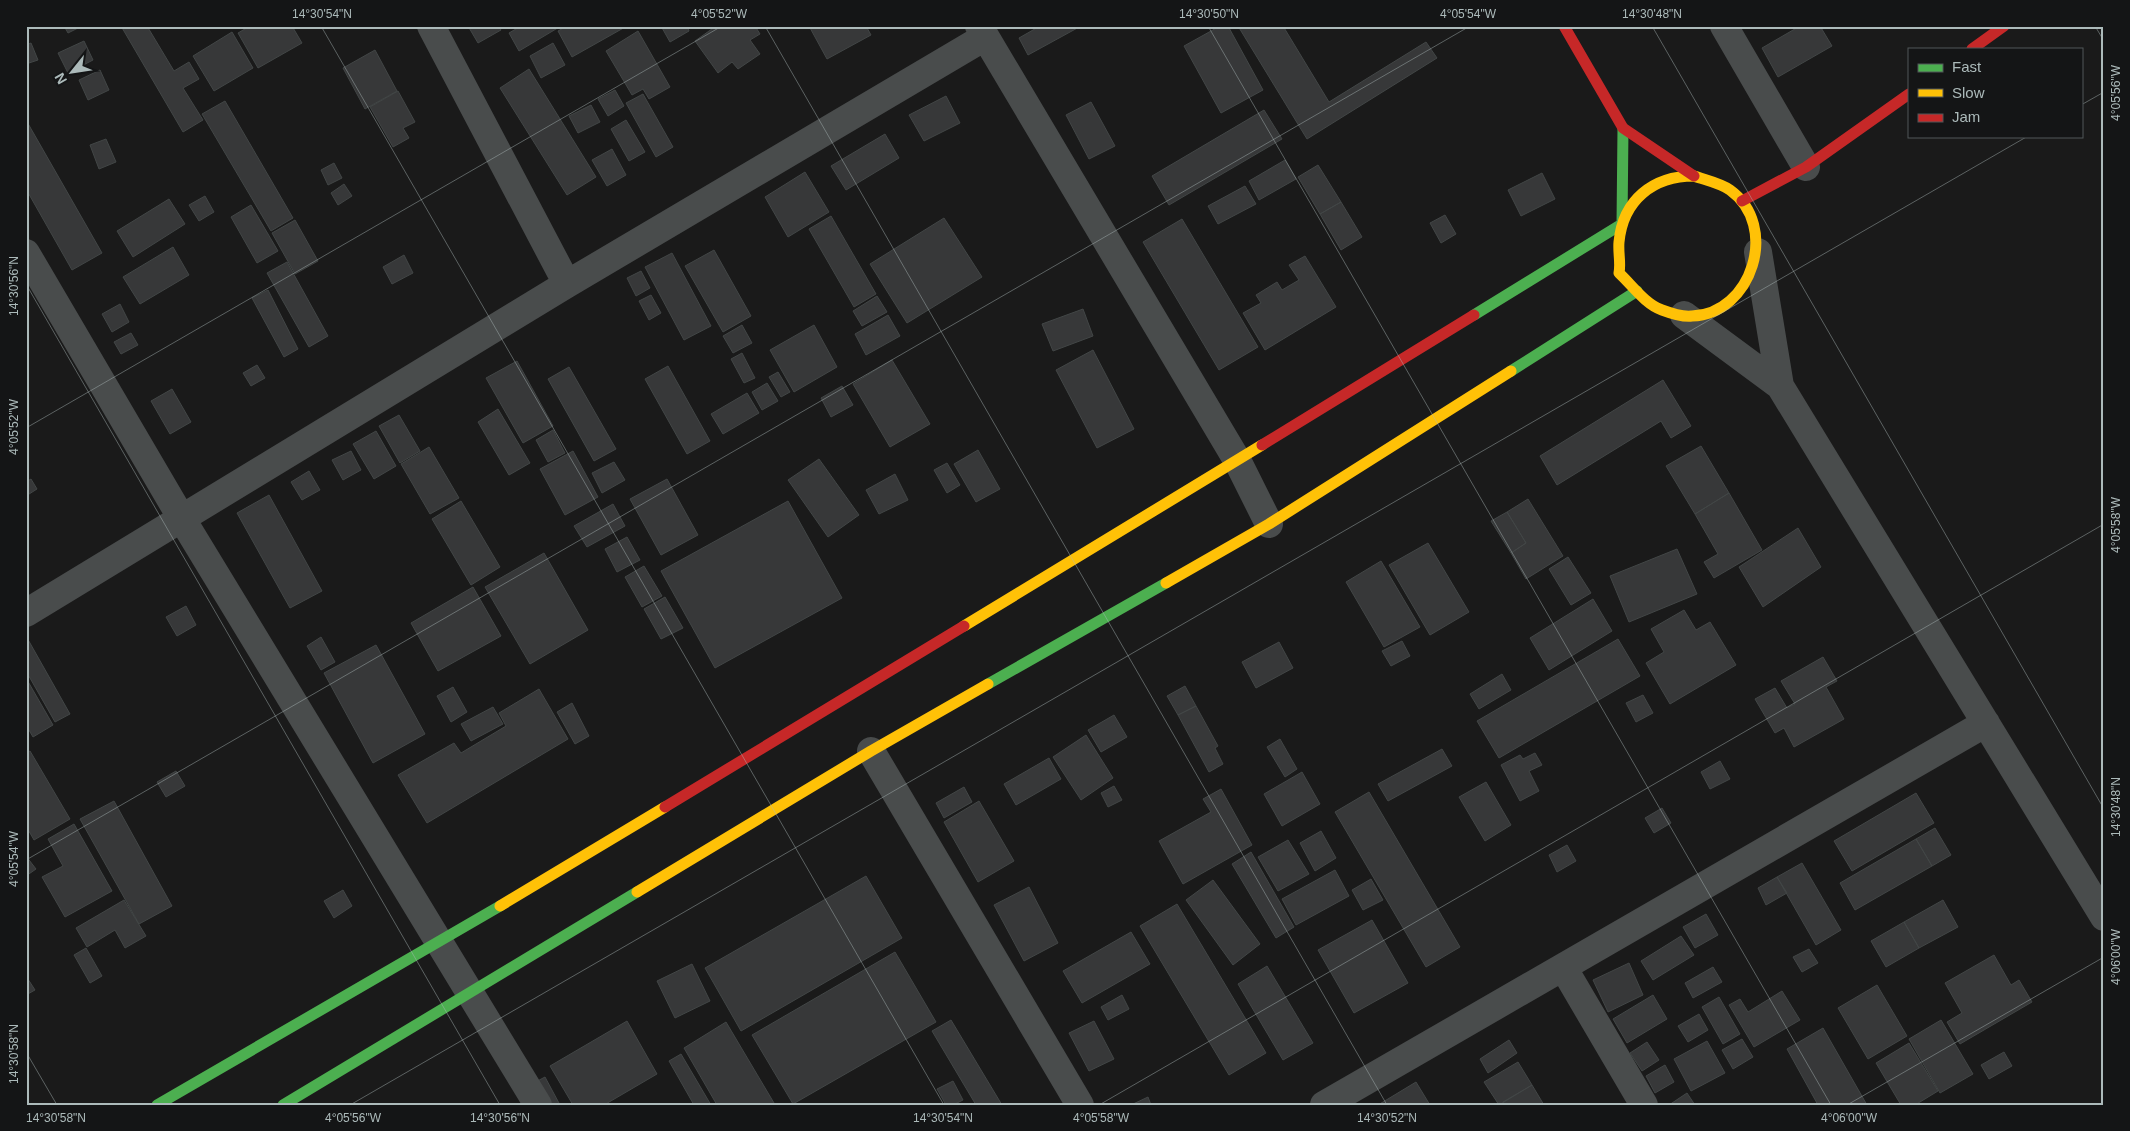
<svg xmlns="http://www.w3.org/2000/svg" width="2130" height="1131" font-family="Arial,sans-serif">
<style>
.building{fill:#373839;stroke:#424646}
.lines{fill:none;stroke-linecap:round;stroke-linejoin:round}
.street{stroke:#494c4c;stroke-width:28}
.fast{stroke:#4caf50;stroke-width:11}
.slow{stroke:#ffc107;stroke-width:11}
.jam{stroke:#c62828;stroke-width:11}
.ticks{fill:none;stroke:#acbaba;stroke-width:1;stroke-opacity:0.45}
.neatline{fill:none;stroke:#acbaba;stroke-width:2}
.ticks-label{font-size:12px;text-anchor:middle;fill:#acbaba}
</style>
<rect width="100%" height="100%" fill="#1a1a1a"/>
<path class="building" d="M64,26H82L68,33Z
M121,26H147L174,71L189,62L199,79L183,88L203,120L183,132Z
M250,26H292L302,43L258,68L238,33Z
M468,26H498L501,30L478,43Z
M521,26H561L519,51L509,33Z
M567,26H627L572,57L558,31Z
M661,26H687L689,31L670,42Z
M716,26H755L760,34L750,40L760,54L738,69L732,62L718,73L695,41Z
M809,26H866L871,35L827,59Z
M1040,26H1081L1028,55L1019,38Z
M1220,26H1228L1263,90L1221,113L1184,46Z
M1238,26H1283L1329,102L1426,42L1437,58L1307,139Z
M1800,26H1820L1832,46L1778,77L1762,48Z
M638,31L670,87L649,99L643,89L632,95L606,51Z
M232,32L253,68L214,91L193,56Z
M84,41L93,60L68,73L58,53Z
M31,43L38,60L26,64V45Z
M553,43L565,65L541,78L530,56Z
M375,50L397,91L365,109L343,68Z
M529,69L596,177L567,195L500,88Z
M100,70L109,90L88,100L79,80Z
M615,90L624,106L608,116L598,99Z
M398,91L415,122L403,128L409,138L393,147L370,107Z
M643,94L673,147L656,157L626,103Z
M946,96L960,123L924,141L909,115Z
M225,101L293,218L271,231L202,114Z
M1091,102L1115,146L1089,159L1066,115Z
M591,105L600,122L578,133L569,116Z
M1264,110L1282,139L1169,205L1152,176Z
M26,120L102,253L72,270L26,189Z
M626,120L645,152L629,161L611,129Z
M885,134L899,158L846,190L831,166Z
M106,139L116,162L99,169L90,145Z
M612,149L626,175L607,186L592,160Z
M1285,160L1296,179L1259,200L1249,181Z
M334,163L342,178L328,185L321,170Z
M1318,165L1341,202L1320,214L1298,177Z
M805,172L829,212L788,237L765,197Z
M1542,173L1555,199L1521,216L1508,190Z
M344,184L352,196L338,205L331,193Z
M1245,186L1256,204L1218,224L1208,206Z
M205,196L214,212L199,221L189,205Z
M169,199L185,224L133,257L117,231Z
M1341,202L1362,237L1341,250L1320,214Z
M251,205L278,251L257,263L231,217Z
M1445,215L1456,234L1441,243L1430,223Z
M831,216L876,294L854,307L809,229Z
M944,218L982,277L907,323L870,264Z
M1182,219L1258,347L1219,370L1143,242Z
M295,220L318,261L295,274L272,233Z
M173,247L189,275L140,304L123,277Z
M714,250L751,316L723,332L685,266Z
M672,253L711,326L684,340L645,267Z
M404,255L413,273L392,284L383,267Z
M1305,256L1336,307L1265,350L1243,313L1261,303L1256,295L1277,282L1282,290L1299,280L1289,265Z
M287,262L328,336L309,347L267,273Z
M641,271L650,288L636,296L627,278Z
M268,290L298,349L284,357L252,298Z
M651,295L661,313L649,320L639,301Z
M877,296L887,312L862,326L853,311Z
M120,304L129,322L112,332L102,314Z
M1083,309L1093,336L1053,351L1042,324Z
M888,315L900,336L866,355L855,334Z
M742,325L752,343L733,353L723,336Z
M814,325L837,367L794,392L770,350Z
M131,333L138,345L121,354L114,342Z
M1093,350L1134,429L1097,448L1056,370Z
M742,353L755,378L744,383L731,359Z
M892,360L930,424L890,447L853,384Z
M517,361L553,426L523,443L486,378Z
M257,365L265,378L251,386L243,373Z
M668,366L710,441L687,454L645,379Z
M569,367L616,449L594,461L548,379Z
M778,372L790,392L781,397L769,377Z
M1663,380L1691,426L1671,438L1661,421L1557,485L1540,456Z
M767,383L778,401L762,410L752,392Z
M842,386L853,405L831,417L821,398Z
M172,389L191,422L170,434L151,401Z
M747,393L759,413L723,434L711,414Z
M498,409L530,463L509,475L478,422Z
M399,415L420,451L400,463L379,426Z
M553,430L565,453L548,462L536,440Z
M376,431L396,466L374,479L353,444Z
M1701,446L1729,493L1695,514L1666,466Z
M429,447L459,498L430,514L401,464Z
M978,450L1000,489L976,502L954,464Z
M351,451L361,470L343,480L332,460Z
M573,451L598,497L565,515L540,469Z
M819,459L859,515L828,537L788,480Z
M614,462L625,480L602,493L592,473Z
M947,463L960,485L947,493L934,470Z
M309,471L320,490L302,500L291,482Z
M895,474L908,500L879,514L866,490Z
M31,479L37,489L26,496V482Z
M667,479L698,535L661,555L630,499Z
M1729,493L1762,550L1714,578L1704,562L1718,554L1695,514Z
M269,495L322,591L290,608L237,513Z
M1528,499L1563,556L1526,579L1511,553L1526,543L1507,512Z
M461,501L500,567L471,585L432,519Z
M788,501L842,598L715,668L661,571Z
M613,504L625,526L587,547L574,526Z
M1507,512L1526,543L1511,553L1491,521Z
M1798,528L1821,567L1763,607L1739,567Z
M627,537L640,560L617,572L605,549Z
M1428,543L1469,612L1430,635L1389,565Z
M1677,549L1697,594L1629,622L1610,576Z
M544,553L588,630L530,664L485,587Z
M1568,557L1591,593L1571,605L1549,569Z
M1381,561L1420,627L1384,647L1346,582Z
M644,566L662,596L642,607L625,577Z
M473,587L501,636L438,671L411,623Z
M665,597L683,628L661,639L644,609Z
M1593,599L1612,631L1549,670L1530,638Z
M186,606L196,625L177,636L166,617Z
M1684,610L1696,630L1710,622L1736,665L1670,704L1646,663L1664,652L1651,629Z
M26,636L70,714L55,722L26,671Z
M321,637L335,662L321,670L307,646Z
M1618,639L1640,676L1499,758L1477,721Z
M1402,641L1410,656L1391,666L1382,651Z
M1279,642L1293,668L1256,688L1242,662Z
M376,645L425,734L373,763L324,673Z
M1823,657L1837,681L1826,687L1844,719L1794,747L1784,728L1775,733L1755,699L1775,688L1787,708L1795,704L1781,681Z
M1502,674L1511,690L1479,709L1470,694Z
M26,678L53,725L33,737L26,725Z
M1185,686L1196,706L1178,715L1167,696Z
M453,687L467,712L451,722L437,696Z
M539,689L568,739L427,823L398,775L454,743L461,753L506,726L499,713Z
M1643,695L1653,713L1636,722L1626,703Z
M572,703L589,736L575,744L557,712Z
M1196,706L1218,746L1215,748L1223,764L1209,772L1178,715Z
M493,707L503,724L471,741L461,724Z
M1114,715L1127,737L1101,752L1088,730Z
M1086,735L1113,778L1081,800L1053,757Z
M1280,739L1297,769L1285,777L1267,747Z
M1442,749L1452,766L1388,801L1378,784Z
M30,751L70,819L34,840L26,826V753Z
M1535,753L1542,765L1529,771L1539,791L1520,801L1501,765L1520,755L1523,759Z
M1049,758L1061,779L1016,805L1004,784Z
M1720,761L1730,779L1710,789L1701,772Z
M176,771L185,786L166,797L157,782Z
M1302,772L1320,804L1282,826L1264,794Z
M1486,782L1511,825L1485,841L1459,797Z
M1114,786L1122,800L1108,807L1101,793Z
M964,787L972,802L944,818L936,803Z
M1221,789L1252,845L1183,884L1159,841L1211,812L1203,799Z
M1369,792L1460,947L1426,967L1335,812Z
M1916,793L1934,823L1852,871L1834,841Z
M114,801L172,906L139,924L80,819Z
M979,801L1014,861L978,882L944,822Z
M1662,808L1671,823L1654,833L1645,818Z
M74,824L112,891L65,917L42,877L63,866L48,839Z
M1935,828L1951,855L1932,866L1916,839Z
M1321,831L1336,858L1315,871L1300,843Z
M1916,839L1932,866L1855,910L1840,883Z
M1288,840L1309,874L1278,891L1258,857Z
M1567,845L1576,861L1557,872L1549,855Z
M1251,852L1294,927L1276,938L1232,864Z
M26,856L36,869L26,876Z
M1802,863L1841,930L1816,945L1777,877Z
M1335,870L1349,896L1296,925L1282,899Z
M866,876L902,938L741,1031L705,968Z
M1777,877L1787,893L1766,905L1758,888Z
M1371,879L1383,900L1363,910L1352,890Z
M1213,880L1260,944L1233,965L1186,900Z
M1029,887L1058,943L1024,961L994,905Z
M343,890L352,906L334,918L324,901Z
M124,900L146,936L125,948L115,930L87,947L76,928Z
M1943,900L1958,927L1919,948L1904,922Z
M1177,904L1266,1053L1229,1075L1140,926Z
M1706,914L1718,935L1695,948L1683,927Z
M1372,920L1408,983L1354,1013L1318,950Z
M1904,922L1919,948L1886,967L1871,941Z
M1131,932L1150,964L1082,1003L1063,971Z
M1681,936L1694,955L1653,980L1641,961Z
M86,948L102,976L90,983L74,955Z
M1809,949L1818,963L1802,972L1793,957Z
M895,952L936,1022L793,1104L752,1035Z
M1994,955L2011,985L2019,980L2032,1002L1960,1044L1947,1022L1962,1013L1945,983Z
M1629,963L1643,995L1608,1012L1593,980Z
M692,964L710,1001L675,1018L657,981Z
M1267,966L1313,1043L1283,1060L1238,984Z
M1713,967L1722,982L1693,998L1685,983Z
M26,976L35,990L26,995Z
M1877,985L1907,1036L1868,1059L1838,1008Z
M1782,991L1800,1020L1754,1047L1729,1005L1740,999L1748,1012Z
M1122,995L1129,1009L1108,1020L1101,1007Z
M1653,995L1667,1019L1627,1043L1613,1019Z
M1719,997L1740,1034L1723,1044L1702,1007Z
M1699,1014L1708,1030L1688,1042L1678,1026Z
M951,1020L1002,1105H976L932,1031Z
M1941,1020L1973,1074L1940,1093L1909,1039Z
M627,1021L657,1074L604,1105H573L550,1066Z
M1094,1021L1114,1059L1089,1071L1069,1033Z
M726,1022L774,1103L771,1105H717L684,1048Z
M1823,1028L1867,1105H1818L1787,1049Z
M1742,1039L1753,1057L1733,1069L1722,1050Z
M1509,1040L1517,1053L1488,1073L1480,1059Z
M1707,1041L1725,1073L1691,1091L1674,1059Z
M1647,1042L1659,1060L1642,1071L1630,1053Z
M1909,1043L1938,1091L1915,1105H1901L1876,1063Z
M2004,1052L2012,1066L1989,1079L1981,1065Z
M681,1054L711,1105H694L669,1061Z
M1518,1062L1532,1085L1499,1105L1484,1082Z
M1665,1065L1674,1082L1655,1093L1646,1076Z
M545,1077L560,1105H539L528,1086Z
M953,1081L963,1100L953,1105H946L937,1089Z
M1416,1082L1430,1105H1378Z
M1532,1085L1544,1105H1504L1503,1102Z
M1687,1093L1695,1105H1669Z
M1148,1097L1151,1105H1131Z"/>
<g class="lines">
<path class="street" d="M431,26L567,284
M979,26L1237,460L1269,524
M1724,26L1806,167
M1758,252L1780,386L2104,917
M26,253L182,519L538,1105
M1684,315L1780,386
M26,613L567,284L985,37
M871,751L1080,1105
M1563,967L1644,1105
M1324,1105L1986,723"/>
<path class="fast" d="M1474,315L1622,224L1623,128
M1511,371L1637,291
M988,684L1166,583
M157,1105L500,906
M283,1105L637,892"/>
<path class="slow" d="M1694,176C1705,180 1720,183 1730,190C1780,226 1752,314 1692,316C1684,317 1670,313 1662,310C1645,304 1632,285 1619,273C1621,263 1618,253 1619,242C1623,200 1653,176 1694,176Z
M1166,583L1269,524L1511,371
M964,626L1262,445
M637,892L871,751L988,684
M500,906L665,807"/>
<path class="jam" d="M1564,26L1623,128L1694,176
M1972,49L2004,26
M1742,201L1806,167L1909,94
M1262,445L1474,315
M665,807L964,626"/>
</g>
<path class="ticks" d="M321,26L944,1105M765,26L1387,1105M1208,26L1831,1105M1652,26L2104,809M2095,26L2104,41M2081,105L2104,92M26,284L500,1105M26,428L722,26M26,860L1470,26M26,1052L57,1105M350,1105L2028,136M1099,1105L2104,524M1847,1105L2104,957"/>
<rect width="2130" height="1131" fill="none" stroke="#141516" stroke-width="55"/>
<rect x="1908" y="48" width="175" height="90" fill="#141516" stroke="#515758"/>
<rect x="1918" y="64" width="25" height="8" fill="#4caf50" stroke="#515758"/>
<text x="1952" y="72" font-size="15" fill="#acbaba">Fast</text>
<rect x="1918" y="89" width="25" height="8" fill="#ffc107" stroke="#515758"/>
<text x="1952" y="98" font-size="15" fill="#acbaba">Slow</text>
<rect x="1918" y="114" width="25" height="8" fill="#c62828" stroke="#515758"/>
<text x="1952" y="122" font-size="15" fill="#acbaba">Jam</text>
<g transform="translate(72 72) rotate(240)" stroke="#141516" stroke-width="4" paint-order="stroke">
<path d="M0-4L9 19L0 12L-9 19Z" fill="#acbaba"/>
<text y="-8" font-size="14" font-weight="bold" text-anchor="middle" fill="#acbaba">N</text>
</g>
<rect x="28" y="28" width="2074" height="1076" class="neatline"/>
<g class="ticks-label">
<text x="322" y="18">14°30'54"N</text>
<text x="719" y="18">4°05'52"W</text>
<text x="1209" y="18">14°30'50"N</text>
<text x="1468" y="18">4°05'54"W</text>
<text x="1652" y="18">14°30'48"N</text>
<text transform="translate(2116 93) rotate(-90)" y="4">4°05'56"W</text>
<text transform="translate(14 286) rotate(-90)" y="4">14°30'56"N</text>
<text transform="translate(14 427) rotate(-90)" y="4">4°05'52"W</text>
<text transform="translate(2116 525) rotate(-90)" y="4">4°05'58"W</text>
<text transform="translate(2116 807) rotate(-90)" y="4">14°30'48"N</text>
<text transform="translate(14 859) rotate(-90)" y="4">4°05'54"W</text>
<text transform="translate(2116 957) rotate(-90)" y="4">4°06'00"W</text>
<text transform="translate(14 1054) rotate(-90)" y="4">14°30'58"N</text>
<text x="56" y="1122">14°30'58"N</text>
<text x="353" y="1122">4°05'56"W</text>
<text x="500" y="1122">14°30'56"N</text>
<text x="943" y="1122">14°30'54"N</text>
<text x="1101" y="1122">4°05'58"W</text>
<text x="1387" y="1122">14°30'52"N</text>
<text x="1849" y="1122">4°06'00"W</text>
</g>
</svg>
